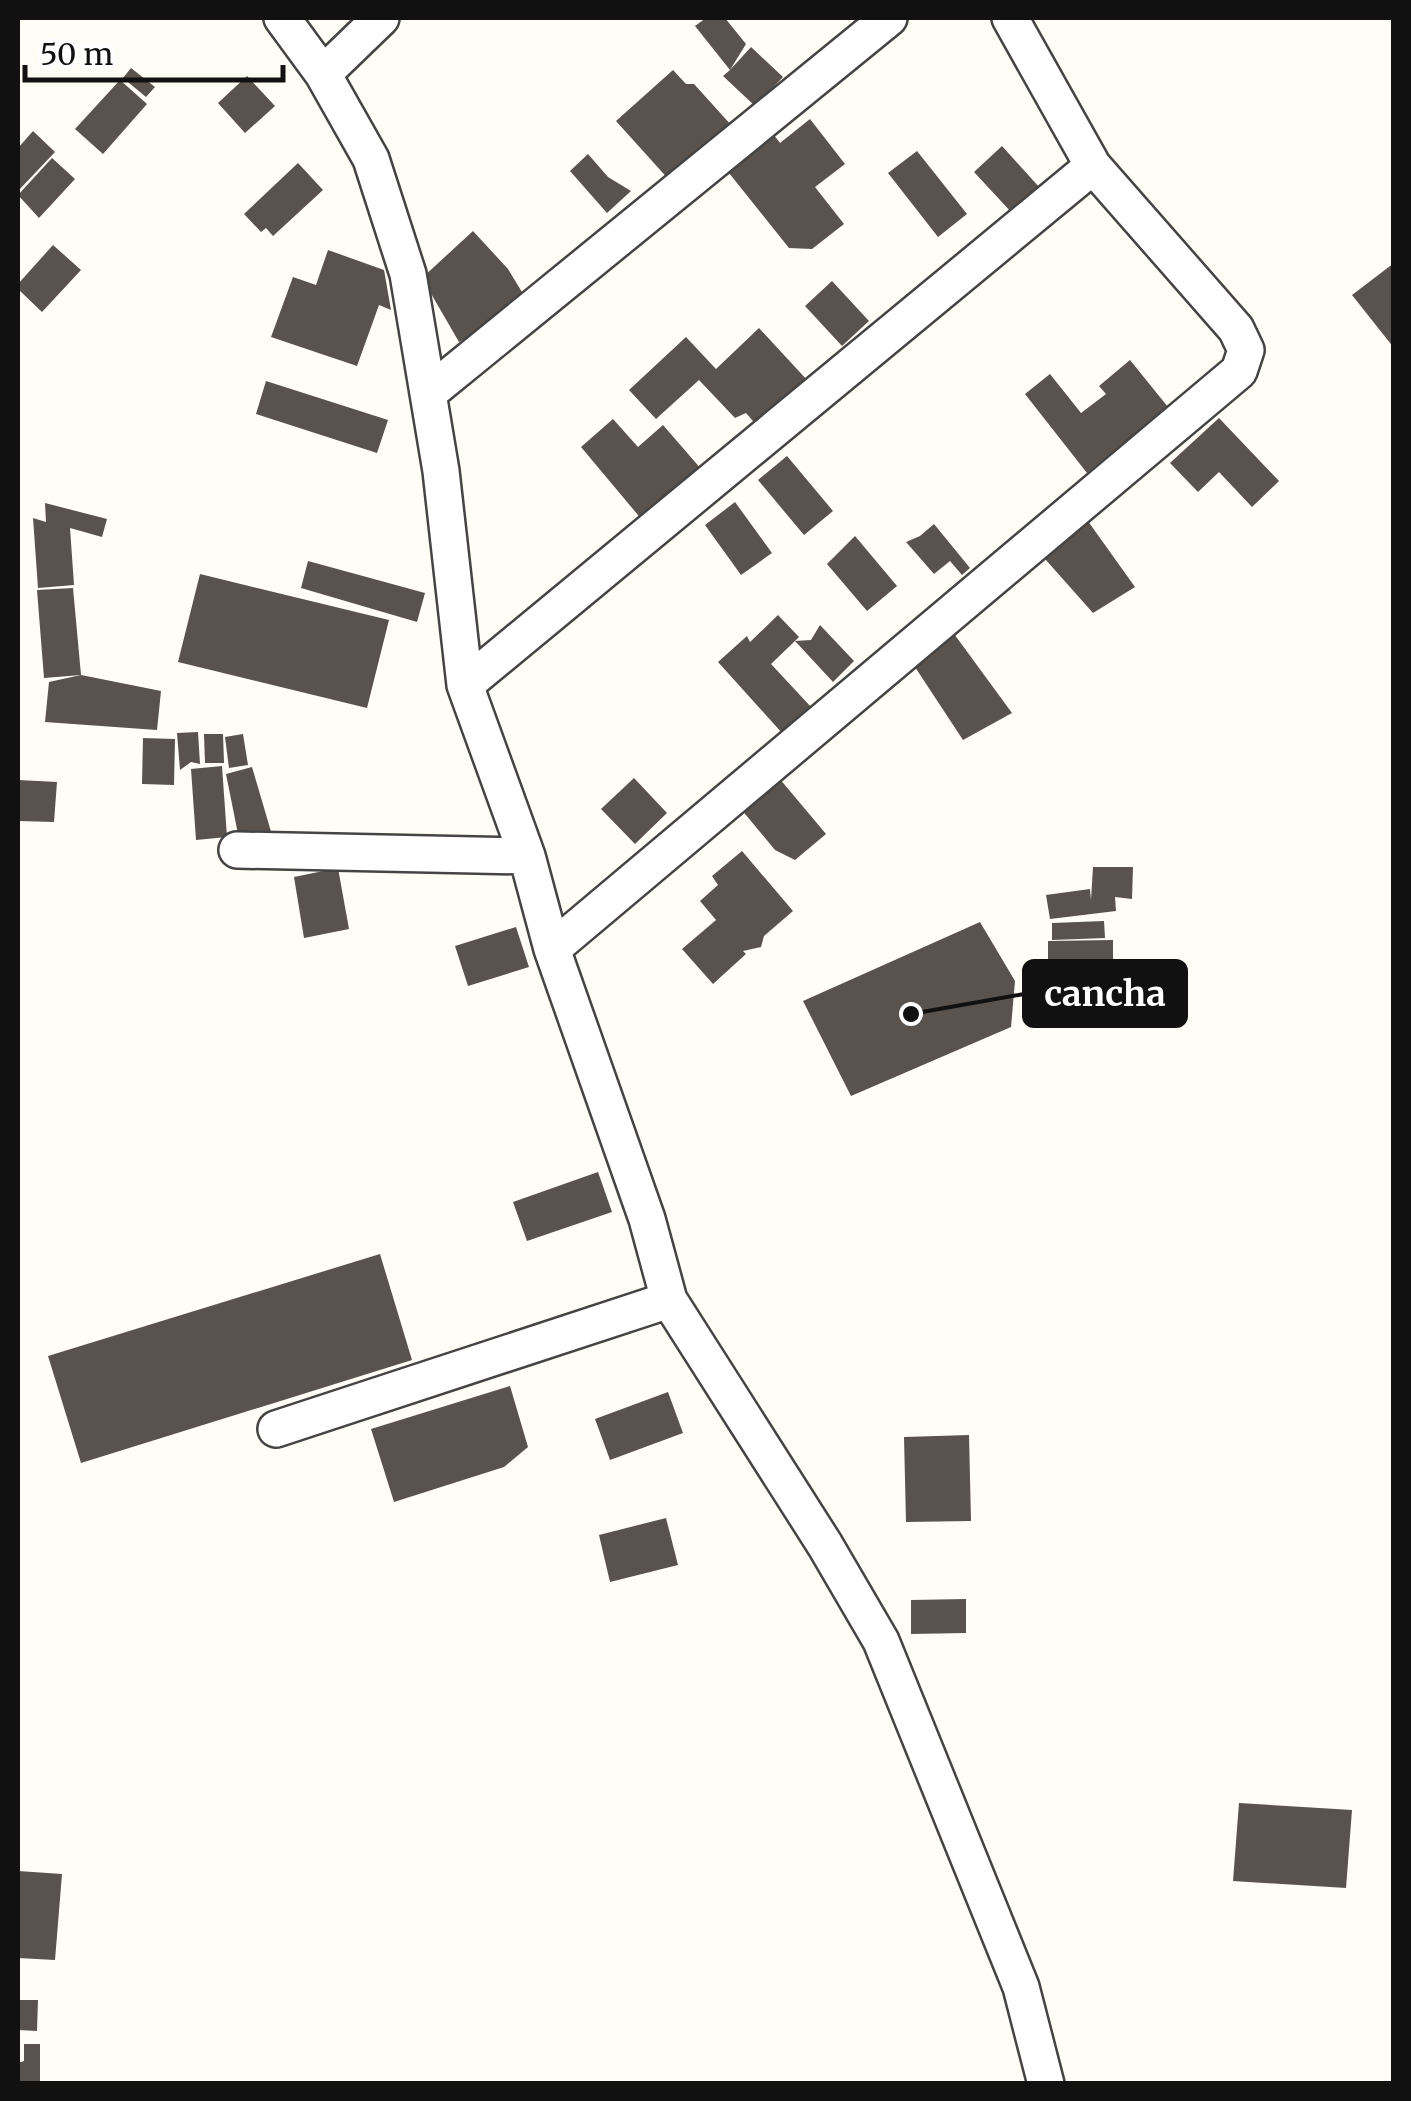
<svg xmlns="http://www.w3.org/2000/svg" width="1411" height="2101" font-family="Merriweather,serif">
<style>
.building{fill:#5a524d}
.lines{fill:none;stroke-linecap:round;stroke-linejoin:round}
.street-casing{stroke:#444;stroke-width:40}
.street{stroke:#fff;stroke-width:35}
.leader{fill:none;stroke:#111;stroke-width:4}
.callout-dot{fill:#111;stroke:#fff;stroke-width:4}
.callout{fill:#111;stroke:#111;stroke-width:4}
.callout-label{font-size:35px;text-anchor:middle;font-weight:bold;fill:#fff}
</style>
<rect width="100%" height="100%" fill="#fffdf5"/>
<path class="building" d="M706,18H725L746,44L730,70L751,47L783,77L755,106L723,76L730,70L695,26Z
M131,68L155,87L146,97L123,78Z
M673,70L686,84H694L732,126L671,182L616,121Z
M247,76L275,106L245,133L218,103Z
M120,80L147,104L103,154L75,129Z
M810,119L845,164L815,187L844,224L812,249L789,248L725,168L771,131L780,143Z
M33,131L55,152L18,191V148Z
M1002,146L1040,188L1012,213L974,172Z
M917,151L967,214L938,237L888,173Z
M588,154L608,177L631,191L607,213L570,171Z
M52,158L75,179L39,218L18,195Z
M298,163L323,190L273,236L266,228L261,232L244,214Z
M473,231L508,269L528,302L459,342L422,278Z
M53,245L81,270L42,312L18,289V284Z
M328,250L384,270L391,310L379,305L357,366L271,337L293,277L316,285Z
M1394,263V348L1352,295Z
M832,281L869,321L842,346L805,306Z
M759,328L808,381L759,428L746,413L735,418L699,380L656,419L629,390L686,337L716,369Z
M1130,360L1168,407L1087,473L1025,394L1050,374L1081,413L1106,394L1099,386Z
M266,381L388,420L377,453L256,414Z
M1219,418L1279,481L1252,507L1219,472L1198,492L1170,463Z
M613,419L638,447L663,425L702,470L643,521L581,447Z
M787,456L833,511L804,535L758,480Z
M735,502L772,553L741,575L705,525Z
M45,503L107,519L102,537L70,528L74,585L38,588L33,518L46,522Z
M1085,517L1135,587L1093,613L1038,551Z
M934,524L970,568L962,575L950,561L934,574L906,542L920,536Z
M855,536L897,586L867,611L827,564Z
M308,561L425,593L417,622L301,588Z
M200,574L389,620L367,708L178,662Z
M73,588L81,675L161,691L157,730L45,722L49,682L81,675L44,678L37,590Z
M778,615L799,637L795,641L811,640L820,625L854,661L833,682L795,641L771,664L812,708L783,734L718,662L747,636L750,642Z
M949,627L1012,713L963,740L913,664Z
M198,732L200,764L191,762L180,770L177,733Z
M204,734H223L224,763H205Z
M243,734L248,765L229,768L225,737Z
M143,738L175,739L174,785L142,784Z
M222,766L227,837L196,840L191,769Z
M252,767L272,835L240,844L226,774Z
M634,778L667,813L635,844L601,809Z
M779,778L826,834L795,860L775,850L741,809Z
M18,780L57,782L54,822L18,821Z
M742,851L793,911L764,936L761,947L743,951L746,954L713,984L682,949L716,920L700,901L718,885L712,876Z
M1093,867H1133L1132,899L1115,897L1116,911L1050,919L1046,895L1090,889L1091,900Z
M338,868L349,929L304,938L294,877Z
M1104,921L1105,938L1052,940V923Z
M980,922L1015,981L1011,1027L851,1096L803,1001Z
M516,927L529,967L468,986L455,946Z
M1113,940V989L1069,990V980H1059L1048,969V941Z
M598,1172L612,1212L527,1241L513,1202Z
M380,1254L412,1360L81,1463L48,1356Z
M510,1386L528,1447L504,1467L394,1502L371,1429Z
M668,1392L683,1433L610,1460L595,1419Z
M969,1435L971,1521L906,1522L904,1437Z
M666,1518L678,1565L610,1582L599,1535Z
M966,1599V1633L911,1634V1600Z
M1239,1803L1352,1810L1346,1888L1233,1881Z
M18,1871L62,1874L55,1960L18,1958Z
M18,2000H38L37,2031L18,2030Z
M24,2044H40V2084H18V2063L24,2061Z"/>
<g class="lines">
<g class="street-casing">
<path id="street" d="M282,18L323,74L371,159L408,274L441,471L465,685L527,856L552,949L647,1219L669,1300L825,1545L881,1641L1021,1987L1046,2084
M323,74L381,18
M430,392L889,18
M465,685L1093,166
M237,850L527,856
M552,949L1239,371L1246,350L1236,329L1093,166L1010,18
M276,1429L669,1300"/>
</g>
<use href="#street" class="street"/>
</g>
<path class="leader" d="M911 1014L1024 994"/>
<circle class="callout-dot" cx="911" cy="1014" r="10"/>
<rect class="callout" x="1024" y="961" width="162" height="65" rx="10"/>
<g class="callout-label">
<text x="1105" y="1006">cancha</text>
</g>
<rect width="1411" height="2101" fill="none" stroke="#111111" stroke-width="40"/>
<path d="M25 65v15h258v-15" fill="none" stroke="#111111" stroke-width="5"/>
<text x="40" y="65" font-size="30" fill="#111111" stroke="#ffffff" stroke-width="8" paint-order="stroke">50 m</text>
</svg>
